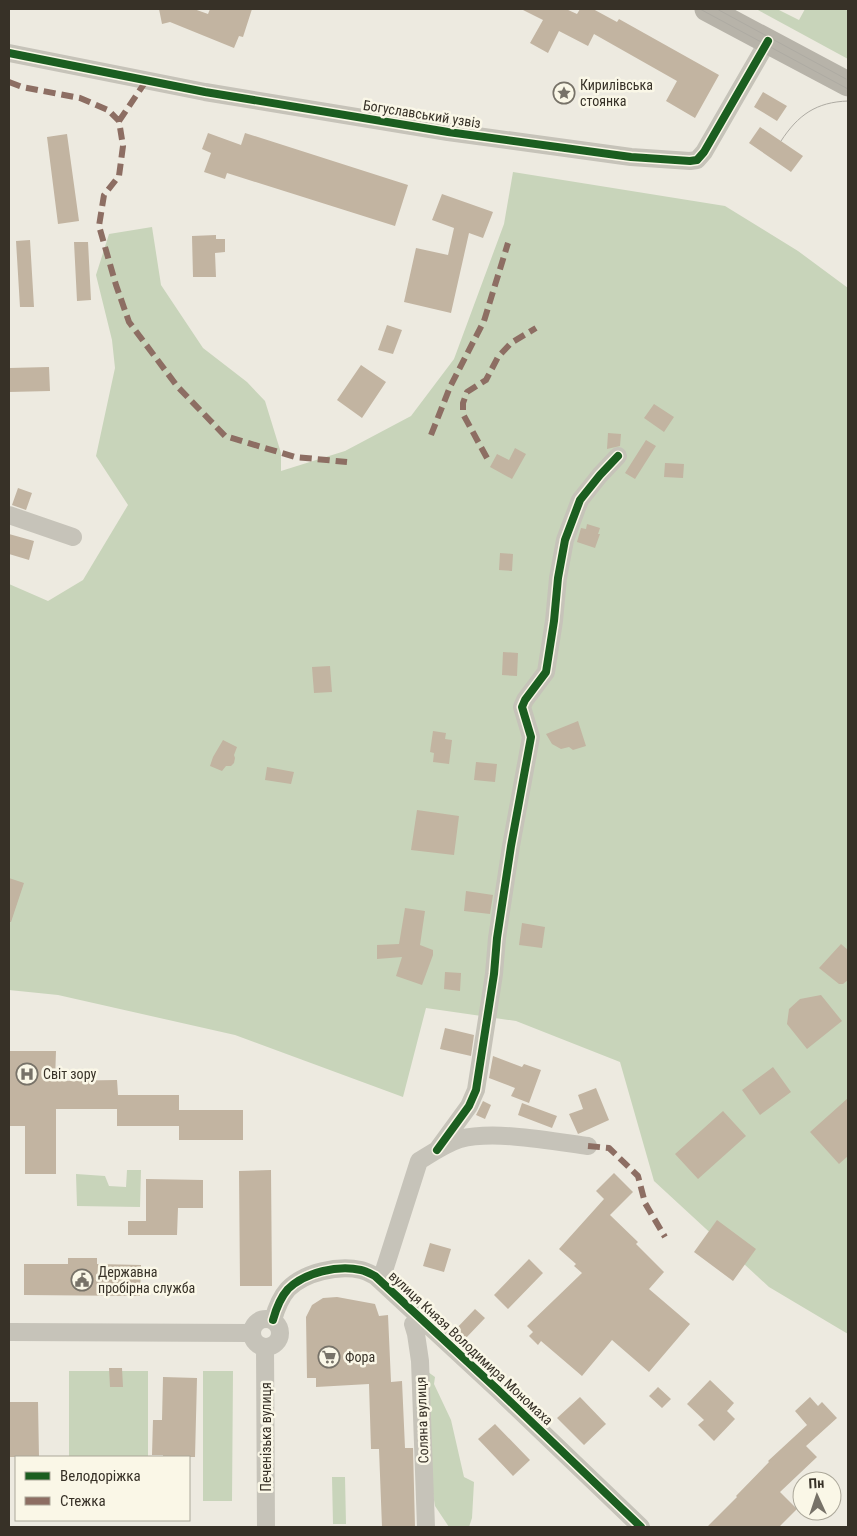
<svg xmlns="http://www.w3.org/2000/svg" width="857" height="1536" font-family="'Roboto Condensed',sans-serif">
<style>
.green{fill:#c8d4ba}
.building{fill:#c2b4a1}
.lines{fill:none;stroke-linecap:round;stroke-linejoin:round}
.street{stroke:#c6c3b9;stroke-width:18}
.secondary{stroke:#b7b3a9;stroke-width:25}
.tram{stroke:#aeaba3;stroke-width:1}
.quiet{stroke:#8d6e63;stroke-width:6;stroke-dasharray:12 6;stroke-linecap:butt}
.cycleway-casing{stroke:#faf7e7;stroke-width:11}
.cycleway{stroke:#1b5e20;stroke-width:8}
.labels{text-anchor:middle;stroke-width:5;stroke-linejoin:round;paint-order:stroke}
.poi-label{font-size:14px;fill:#373127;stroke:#faf7e7;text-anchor:start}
.street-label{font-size:14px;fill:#373127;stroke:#faf7e7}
</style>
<rect width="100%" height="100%" fill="#edeae0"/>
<path class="green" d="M756,9H777L799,20L805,9H848V59Z
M513,172L725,206L798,251L848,288V1334L769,1287L654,1181L620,1062L516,1021L426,1008L403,1097L235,1035L58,995L9,990V584L48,601L83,580L128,505L96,456L115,368L112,340L96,275L109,234L152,227L161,285L203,348L247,382L265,401L281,453V471L345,451L411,416L454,359L504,224Z
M127,1170H141L140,1207L77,1206L76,1174L105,1176L109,1186L126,1187Z
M69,1371H148V1457H69Z
M203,1371H233L232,1501H203Z
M428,1372L435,1377L434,1384L451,1420L464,1477L474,1482L472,1518L469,1527H449L435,1506L429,1469Z
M332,1477H345L346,1524H333Z"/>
<path class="building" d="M159,9H194L208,14L210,9H252L243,37L239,36L234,48L170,22L162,24Z
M521,9H566L577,14L580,9H593L617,22L619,19L719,75L695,118L666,101L677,81L594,34L588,46L559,31L548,53L530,43L543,20Z
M763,92L787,106L777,121L754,107Z
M760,127L803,156L791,172L749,143Z
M208,133L241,145L245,133L408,185L395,226L227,173L225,179L204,172L211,153L202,149Z
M67,134L79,221L58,224L47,137Z
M442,194L493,212L483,238L469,233L451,313L404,302L416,248L448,255L454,228L432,220Z
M216,235V239H225V252L215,253L216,277H193L192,236Z
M30,240L34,307H20L16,241Z
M74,242H88L91,300L77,301Z
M387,325L402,330L393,354L378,350Z
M361,365L386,382L362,418L337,400Z
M49,367L50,391L9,392V368Z
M654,404L674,417L664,432L644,418Z
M608,433L621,434L620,446L607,449Z
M646,440L656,446L635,479L625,473Z
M515,448L526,454L512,479L490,467L497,454L509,460Z
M665,463L684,464L683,478L664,477Z
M18,488L32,493L26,510L12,505Z
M587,524L600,528L598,534H600L595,548L577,542L581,528L586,529Z
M9,534L34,541L29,560L9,554Z
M500,553L513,554L512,571L499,570Z
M503,652L518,653L517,676L502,675Z
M330,666L332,692L314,693L312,667Z
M578,721L586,746L573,750L569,747L561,749L552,744L546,734Z
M433,731L446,733L445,739L452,740L449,764L433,762L434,753L430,752Z
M223,740L237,747L234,755L235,758L234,763L231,766H226L222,771L210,766L213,757Z
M476,762L497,764L495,782L474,780Z
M267,767L294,772L291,784L265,780Z
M417,810L459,816L454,855L411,850Z
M9,878L24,883L11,922H9Z
M466,891L493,895L490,914L464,911Z
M405,908L425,911L420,945L433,950V955L422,985L396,976L402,957L377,959V945L399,944Z
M522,923L545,927L542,948L519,945Z
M841,944L848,950V980L843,984H839L819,968Z
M445,972L461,973L460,991L444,989Z
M821,995L842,1021L807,1049L787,1024L789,1009L800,999Z
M445,1028L474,1035L471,1056L440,1049Z
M9,1051H56L55,1081L117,1080L118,1095H179V1110H243V1140H179V1126H117V1109H56V1174H25V1126H9Z
M493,1056L522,1067L524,1064L541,1070L529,1103L511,1096L515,1088L489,1078Z
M773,1067L791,1092L760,1115L742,1090Z
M596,1088L609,1120L578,1134L569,1114L583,1109L578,1095Z
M848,1098V1156L839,1164L810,1132Z
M483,1101L491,1105L485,1119L476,1115Z
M522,1103L557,1116L552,1128L518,1115Z
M723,1111L746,1136L698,1179L675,1154Z
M271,1170L272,1286H240L239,1171Z
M614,1173L633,1192L610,1215L638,1242L636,1244L664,1272L649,1289L690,1324L649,1372L612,1340L582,1376L541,1341L538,1345L529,1336L533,1332L527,1326L582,1273L574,1266L576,1264L559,1249L604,1199L596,1191Z
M146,1179L203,1180V1208H178L177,1235H128V1221H146Z
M717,1220L756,1249L733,1281L694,1252Z
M430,1243L451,1249L444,1272L423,1266Z
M68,1258H97V1264L141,1265L140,1296L24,1295V1264H68Z
M529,1259L543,1273L508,1309L494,1295Z
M337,1297L375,1304L379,1316L388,1315L391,1382L402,1381L405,1448H413L415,1527H382L379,1449H371L369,1384L316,1387V1378H307L306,1317L312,1305L323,1298Z
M475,1309L485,1318L465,1339L455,1330Z
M109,1368H122L123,1387H110Z
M163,1377L197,1378L195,1457H163V1455H152L153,1420H162Z
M710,1380L734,1403L727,1411L735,1419L714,1441L698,1425L704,1420L687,1404Z
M658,1387L671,1399L662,1408L649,1396Z
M580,1397L606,1424L584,1445L557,1418Z
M810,1397L818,1406L822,1402L837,1418L806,1446L817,1457L780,1492L797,1509L779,1527H707L737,1497L736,1496L769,1462L768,1461L807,1425L795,1411Z
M9,1402H38L39,1457H9Z
M495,1424L530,1460L513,1476L478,1439Z"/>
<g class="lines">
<path class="street" d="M9,53L205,92L448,132L631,157L690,161L697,160L704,152L768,41
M9,515L73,537
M437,1150L469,1106L476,1090L494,974L497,938L511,846L531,737L522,707L525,700L546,672L554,621L558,578L565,540L580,500L600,475L618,456
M381,1280L419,1161C432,1153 445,1144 460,1139C494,1130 552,1141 588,1146
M421,1317L413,1324L416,1334L420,1361L426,1527
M252 1333a14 14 0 1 1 28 0a14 14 0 1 1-28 0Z
M273,1320C276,1309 280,1298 288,1289C305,1272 338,1265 361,1270C366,1271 371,1274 375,1276L498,1390L641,1527
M9,1332L251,1333
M265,1347L266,1527"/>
<path class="secondary" d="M707,9L848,84"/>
<path class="tram" d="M700,9L848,89
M717,9L846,79
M781,141C798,115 816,102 848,101"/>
<path class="quiet" d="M9,82L22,87L80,98L108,110L119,121L123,146L119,176L104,195L99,226L116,285L129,322L177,386L225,436L295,457L347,462
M119,121L146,81
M431,435L450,387L484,321L508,243
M487,458L463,414V403L467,392L486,380L498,357L511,343L536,328
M588,1146L609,1148L638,1176L645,1203L665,1237"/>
<g class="cycleway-casing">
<path id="cycleway" d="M9,53L205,92L448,132L631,157L690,161L697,160L704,152L768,41
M437,1150L469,1106L476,1090L494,974L497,938L511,846L531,737L522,707L525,700L546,672L554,621L558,578L565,540L580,500L600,475L618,456
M273,1320C276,1309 280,1298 288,1289C305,1272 338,1265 361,1270C366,1271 371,1274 375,1276L498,1390L641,1527"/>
</g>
<use href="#cycleway" class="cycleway"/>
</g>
<defs>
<g id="sight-ring" transform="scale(1.125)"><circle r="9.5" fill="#faf7e7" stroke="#777268" stroke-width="1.5"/><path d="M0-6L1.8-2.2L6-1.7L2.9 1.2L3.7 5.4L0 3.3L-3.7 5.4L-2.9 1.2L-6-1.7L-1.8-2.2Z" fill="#777268"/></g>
<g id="hospital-ring" transform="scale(1.125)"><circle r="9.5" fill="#faf7e7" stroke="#777268" stroke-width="1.5"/><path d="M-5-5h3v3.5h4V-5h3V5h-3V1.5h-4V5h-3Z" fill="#777268"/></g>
<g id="civic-ring" transform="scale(1.125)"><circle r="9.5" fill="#faf7e7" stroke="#777268" stroke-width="1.5"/><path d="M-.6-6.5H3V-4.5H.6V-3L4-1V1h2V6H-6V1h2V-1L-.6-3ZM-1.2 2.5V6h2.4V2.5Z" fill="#777268"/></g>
<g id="supermarket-ring" transform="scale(1.125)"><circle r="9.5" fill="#faf7e7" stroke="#777268" stroke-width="1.5"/><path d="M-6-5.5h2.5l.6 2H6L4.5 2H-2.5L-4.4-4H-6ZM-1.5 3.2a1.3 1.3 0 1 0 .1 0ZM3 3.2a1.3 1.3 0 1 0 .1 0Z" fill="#777268"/></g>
</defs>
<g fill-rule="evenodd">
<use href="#sight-ring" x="564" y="93"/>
<use href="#hospital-ring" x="27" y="1074"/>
<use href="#civic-ring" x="82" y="1280"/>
<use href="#supermarket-ring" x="329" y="1357"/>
</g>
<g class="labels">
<g class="poi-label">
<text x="580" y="90">Кирилівська<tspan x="580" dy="16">стоянка</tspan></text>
<text x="43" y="1079">Світ зору</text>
<text x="98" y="1277">Державна<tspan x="98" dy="16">пробірна служба</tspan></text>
<text x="345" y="1362">Фора</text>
</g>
<g class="street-label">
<text transform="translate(422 114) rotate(9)" y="5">Богуславський узвіз</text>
<text transform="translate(471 1348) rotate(43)" y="5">вулиця Князя Володимира Мономаха</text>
<text transform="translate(422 1420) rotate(-92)" y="5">Соляна вулиця</text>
<text transform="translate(266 1437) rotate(-90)" y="5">Печенізька вулиця</text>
</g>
</g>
<rect width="857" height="1536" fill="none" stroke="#373127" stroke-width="20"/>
<rect x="15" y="1456" width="175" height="65" fill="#faf7e7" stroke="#aca89a"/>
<rect x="25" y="1472" width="25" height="8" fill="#1b5e20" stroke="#aca89a"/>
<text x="60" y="1481" font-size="15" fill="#373127">Велодоріжка</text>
<rect x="25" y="1497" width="25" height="8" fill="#8d6e63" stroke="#aca89a"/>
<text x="60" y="1506" font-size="15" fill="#373127">Стежка</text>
<g transform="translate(817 1496) rotate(357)"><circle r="24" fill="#faf7e7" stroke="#aca89a"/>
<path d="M0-4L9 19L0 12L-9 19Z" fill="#777268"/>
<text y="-8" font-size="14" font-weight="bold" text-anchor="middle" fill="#373127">Пн</text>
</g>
</svg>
